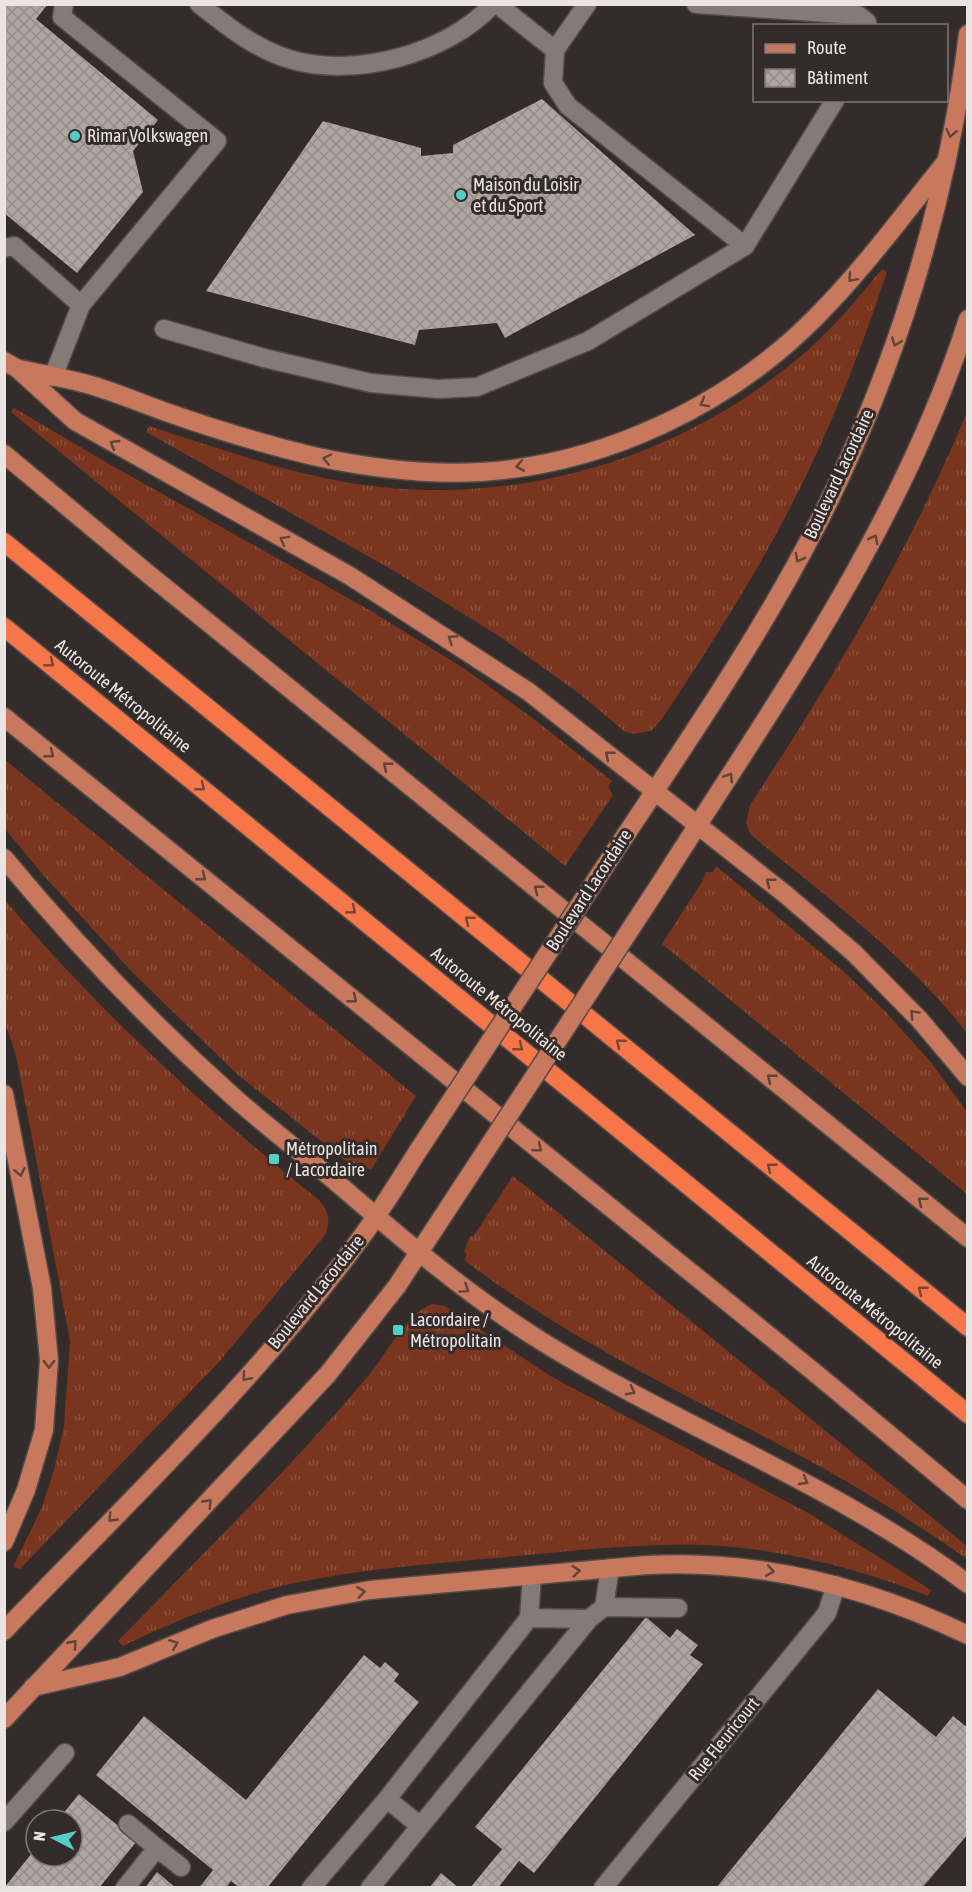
<svg xmlns="http://www.w3.org/2000/svg" width="972" height="1892" font-family="'Asap Condensed',sans-serif">
<style>
.grass{fill:url(#grass-tufts)}
.building{fill:url(#building-cross-hatch)}
.lines{fill:none;stroke-linecap:round;stroke-linejoin:round}
.minor-casing{stroke:#524b48;stroke-width:21}
.major-casing{stroke:#524b48;stroke-width:21}
.highway-casing{stroke:#524b48;stroke-width:21}
.minor{stroke:#847a77;stroke-width:18}
.major{stroke:#c8785c;stroke-width:18}
.highway{stroke:#f6764a;stroke-width:18}
.major-bridge-casing{stroke:#524b48;stroke-width:21;stroke-linecap:butt}
.major-bridge{stroke:#c8785c;stroke-width:18}
.oneway{stroke:#604339}
.oneway2{stroke:#784635}
.poi-dot{fill:#55cec6;stroke:#342c2a;stroke-width:2}
.labels{text-anchor:middle;stroke-width:6;stroke-linejoin:round;paint-order:stroke}
.poi-label{font-size:18px;fill:#eae4e3;stroke:#342c2a;text-anchor:start}
.street-label{font-size:18px;fill:#eae4e3;stroke:#342c2a}
</style>
<defs>
<pattern id="grass-tufts" width="24" height="20" patternUnits="userSpaceOnUse" patternTransform="scale(1.5)"><rect width="24" height="20" fill="#79351d"/><path d="M3 7l-1-3M5 7V3M7 7l1-3M15 17l-1-3M17 17v-4M19 17l1-3" fill="none" stroke="#8c523e"/></pattern>
<pattern id="building-cross-hatch" width="8" height="8" patternUnits="userSpaceOnUse" patternTransform="scale(1.5)"><rect width="8" height="8" fill="#afa5a1"/><path d="M0 0l8 8M0 8l8-8" fill="none" stroke="#958d8a"/></pattern>
</defs>
<rect width="100%" height="100%" fill="#342c2a"/>
<path class="grass" d="M882,269L887,272C860,353 829,433 790,508C752,581 707,651 662,719L651,731L633,734L624,731L580,694L499,636L391,569L146,432L149,426C214,447 278,470 345,482C512,511 683,460 809,349C836,325 859,297 882,269Z
M14,408L111,465L371,611L465,669L535,720L612,781L608,786L613,795L565,866L11,412Z
M967,412V1033C907,956 827,897 751,835L746,823L750,805C833,679 909,552 967,412Z
M5,760L416,1096L371,1170L360,1166L357,1170L237,1074L133,973L45,877L5,829Z
M716,866L843,971L883,1009L930,1061L967,1112V1194L662,944L703,880L706,872H713Z
M4,899C99,1012 206,1109 320,1201C330,1213 331,1225 323,1238L218,1363L20,1569L13,1567L42,1507L54,1470L64,1426L70,1341L31,1132L16,1056L5,1022Z
M513,1176L967,1546V1559C920,1526 871,1495 821,1467C700,1401 574,1344 464,1260L467,1255L464,1251L470,1236L473,1237Z
M432,1304L445,1306L552,1377L810,1514L931,1590L928,1596C857,1568 779,1548 703,1545C633,1543 564,1552 495,1558C420,1565 343,1570 270,1589C219,1603 170,1623 123,1646L118,1641C203,1553 291,1468 369,1375C386,1354 407,1313 432,1304Z"/>
<path class="building" d="M4,4H48L36,19L158,120L133,151L143,192L77,273L4,213Z
M542,99L695,235L505,338L497,323L419,330L415,345L206,291L323,121L421,148V156L453,153V145Z
M646,1617L670,1638L677,1629L698,1645L690,1655L703,1664L534,1873L519,1861L498,1888H470L502,1849L475,1827Z
M364,1655L380,1668L385,1662L399,1674L394,1681L419,1702L267,1888H240L231,1881L226,1888H199L213,1870L96,1775L144,1716L246,1800Z
M878,1689L936,1737L953,1716L968,1728V1834L922,1888H716Z
M79,1794L137,1841L99,1888H4L36,1848V1856H72V1820H58Z
M157,1872L176,1888H145Z
M441,1873L459,1888H429Z"/>
<g class="lines">
<g class="minor-casing">
<path id="minor" d="M64,4L62,17L217,141L81,305
M199,4C227,26 254,48 289,59C353,79 448,54 493,4
M497,4L555,50
M587,4L555,50L553,83L568,106L745,246
M696,4L858,15L867,22V26
M4,248L14,246L81,305L53,377
M164,329L264,358L371,383L438,389L477,387L588,341L745,246L835,100
M604,1607L610,1568
M529,1618L532,1576
M387,1799L419,1825
M4,1822L65,1753
M128,1824L157,1848
M125,1888L157,1848L181,1867
M311,1888L387,1799L529,1618L589,1619
M370,1888L589,1619L604,1607L678,1608
M603,1888L827,1613L836,1585"/>
</g>
<g class="major-casing">
<path id="major" d="M4,361L18,369L75,421L350,576L529,692L785,894L854,953L919,1019L968,1077
M19,369C42,374 64,378 87,384C113,391 140,403 166,412C214,429 263,444 313,456C368,468 425,475 481,472C605,464 729,405 816,317C863,270 903,215 945,163
M4,454L147,573L968,1238
M4,717L814,1372L968,1500
M615,851C685,745 759,638 817,525C895,372 947,204 968,34
M4,858C75,944 154,1026 237,1100C269,1128 303,1154 336,1182C401,1238 465,1293 538,1339C678,1427 835,1484 968,1584
M658,887C774,704 901,528 968,319
M4,1094L42,1288L49,1360L44,1430L26,1490L4,1542
M4,1631C126,1504 256,1381 360,1239C381,1211 399,1181 418,1151
M33,1687L120,1667L212,1629L287,1605L370,1590L647,1565C759,1559 866,1586 968,1635
M4,1719L328,1374L397,1286L462,1187"/>
</g>
<g class="highway-casing">
<path id="highway" d="M4,542L968,1327
M4,627L968,1414"/>
</g>
<use href="#minor" class="minor"/>
<use href="#major" class="major"/>
<use href="#highway" class="highway"/>
<g class="major-bridge-casing">
<path id="major-bridge" d="M418,1151L615,851
M462,1187L658,887"/>
</g>
<use href="#major-bridge" class="major-bridge"/>
</g>
<defs><path id="oneway-chevron" d="M-2-3.5L2.5 0L-2 3.5" fill="none" stroke-width="1.6" stroke-linecap="round" stroke-linejoin="round" transform="scale(1.5)"/></defs>
<g class="oneway">
<use href="#oneway-chevron" transform="translate(951 133) rotate(102)"/>
<use href="#oneway-chevron" transform="translate(852 278) rotate(131)"/>
<use href="#oneway-chevron" transform="translate(896 342) rotate(111)"/>
<use href="#oneway-chevron" transform="translate(704 403) rotate(151)"/>
<use href="#oneway-chevron" transform="translate(114 444) rotate(-149)"/>
<use href="#oneway-chevron" transform="translate(327 459) rotate(-168)"/>
<use href="#oneway-chevron" transform="translate(520 466) rotate(170)"/>
<use href="#oneway-chevron" transform="translate(874 539) rotate(-62)"/>
<use href="#oneway-chevron" transform="translate(284 540) rotate(-151)"/>
<use href="#oneway-chevron" transform="translate(799 558) rotate(118)"/>
<use href="#oneway-chevron" transform="translate(452 639) rotate(-147)"/>
<use href="#oneway-chevron" transform="translate(50 754) rotate(39)"/>
<use href="#oneway-chevron" transform="translate(609 755) rotate(-141)"/>
<use href="#oneway-chevron" transform="translate(387 766) rotate(-141)"/>
<use href="#oneway-chevron" transform="translate(729 777) rotate(-57)"/>
<use href="#oneway-chevron" transform="translate(202 877) rotate(39)"/>
<use href="#oneway-chevron" transform="translate(770 882) rotate(-142)"/>
<use href="#oneway-chevron" transform="translate(538 889) rotate(-141)"/>
<use href="#oneway-chevron" transform="translate(353 999) rotate(39)"/>
<use href="#oneway-chevron" transform="translate(914 1014) rotate(-133)"/>
<use href="#oneway-chevron" transform="translate(771 1078) rotate(-141)"/>
<use href="#oneway-chevron" transform="translate(538 1148) rotate(39)"/>
<use href="#oneway-chevron" transform="translate(20 1172) rotate(79)"/>
<use href="#oneway-chevron" transform="translate(922 1201) rotate(-141)"/>
<use href="#oneway-chevron" transform="translate(465 1289) rotate(34)"/>
<use href="#oneway-chevron" transform="translate(49 1364) rotate(90)"/>
<use href="#oneway-chevron" transform="translate(246 1377) rotate(131)"/>
<use href="#oneway-chevron" transform="translate(631 1391) rotate(28)"/>
<use href="#oneway-chevron" transform="translate(804 1481) rotate(30)"/>
<use href="#oneway-chevron" transform="translate(208 1503) rotate(-46)"/>
<use href="#oneway-chevron" transform="translate(112 1518) rotate(134)"/>
<use href="#oneway-chevron" transform="translate(576 1571) rotate(-6)"/>
<use href="#oneway-chevron" transform="translate(770 1571) rotate(10)"/>
<use href="#oneway-chevron" transform="translate(361 1592) rotate(-9)"/>
<use href="#oneway-chevron" transform="translate(73 1644) rotate(-48)"/>
<use href="#oneway-chevron" transform="translate(174 1644) rotate(-22)"/>
</g>
<g class="oneway2">
<use href="#oneway-chevron" transform="translate(50 663) rotate(39)"/>
<use href="#oneway-chevron" transform="translate(201 787) rotate(39)"/>
<use href="#oneway-chevron" transform="translate(352 910) rotate(39)"/>
<use href="#oneway-chevron" transform="translate(469 920) rotate(-141)"/>
<use href="#oneway-chevron" transform="translate(620 1043) rotate(-141)"/>
<use href="#oneway-chevron" transform="translate(519 1047) rotate(39)"/>
<use href="#oneway-chevron" transform="translate(771 1167) rotate(-141)"/>
<use href="#oneway-chevron" transform="translate(922 1290) rotate(-141)"/>
</g>
<g class="poi-dot">
<circle cx="75" cy="136" r="6"/>
<circle cx="461" cy="195" r="6"/>
<rect x="268" y="1153" width="12" height="12" rx="3"/>
<rect x="392" y="1324" width="12" height="12" rx="3"/>
</g>
<g class="labels">
<g class="poi-label">
<text x="87" y="142">Rimar Volkswagen</text>
<text x="473" y="191">Maison du Loisir<tspan x="473" dy="21">et du Sport</tspan></text>
<text x="286" y="1155">Métropolitain<tspan x="286" dy="21">/ Lacordaire</tspan></text>
<text x="410" y="1326">Lacordaire /<tspan x="410" dy="21">Métropolitain</tspan></text>
</g>
<g class="street-label">
<text transform="translate(839 474) rotate(-65)" y="6">Boulevard Lacordaire</text>
<text transform="translate(123 696) rotate(39)" y="6">Autoroute Métropolitaine</text>
<text transform="translate(589 890) rotate(-57)" y="6">Boulevard Lacordaire</text>
<text transform="translate(499 1004) rotate(39)" y="6">Autoroute Métropolitaine</text>
<text transform="translate(316 1292) rotate(-51)" y="6">Boulevard Lacordaire</text>
<text transform="translate(875 1312) rotate(39)" y="6">Autoroute Métropolitaine</text>
<text transform="translate(724 1739) rotate(-51)" y="6">Rue Fleuricourt</text>
</g>
</g>
<rect width="972" height="1892" fill="none" stroke="#eae4e3" stroke-width="12"/>
<rect x="753" y="24" width="195" height="78" fill="#342c2a" stroke="#7d7674" stroke-width="1.5"/>
<rect x="765" y="44" width="30" height="9" fill="#c8785c" stroke="#7d7674" stroke-width="1.5"/>
<text x="807" y="54" font-size="18" fill="#eae4e3">Route</text>
<rect x="765" y="69" width="30" height="18" fill="url(#building-cross-hatch)" stroke="#7d7674" stroke-width="1.5"/>
<text x="807" y="84" font-size="18" fill="#eae4e3">Bâtiment</text>
<g transform="translate(54 1838) rotate(277)"><circle r="28" fill="#342c2a" stroke="#7d7674" stroke-width="1.5"/>
<path d="M0-4.5L10 22L0 15L-10 22Z" fill="#55cec6"/>
<text y="-9" font-size="16" font-weight="bold" text-anchor="middle" fill="#eae4e3">N</text>
</g>
</svg>
